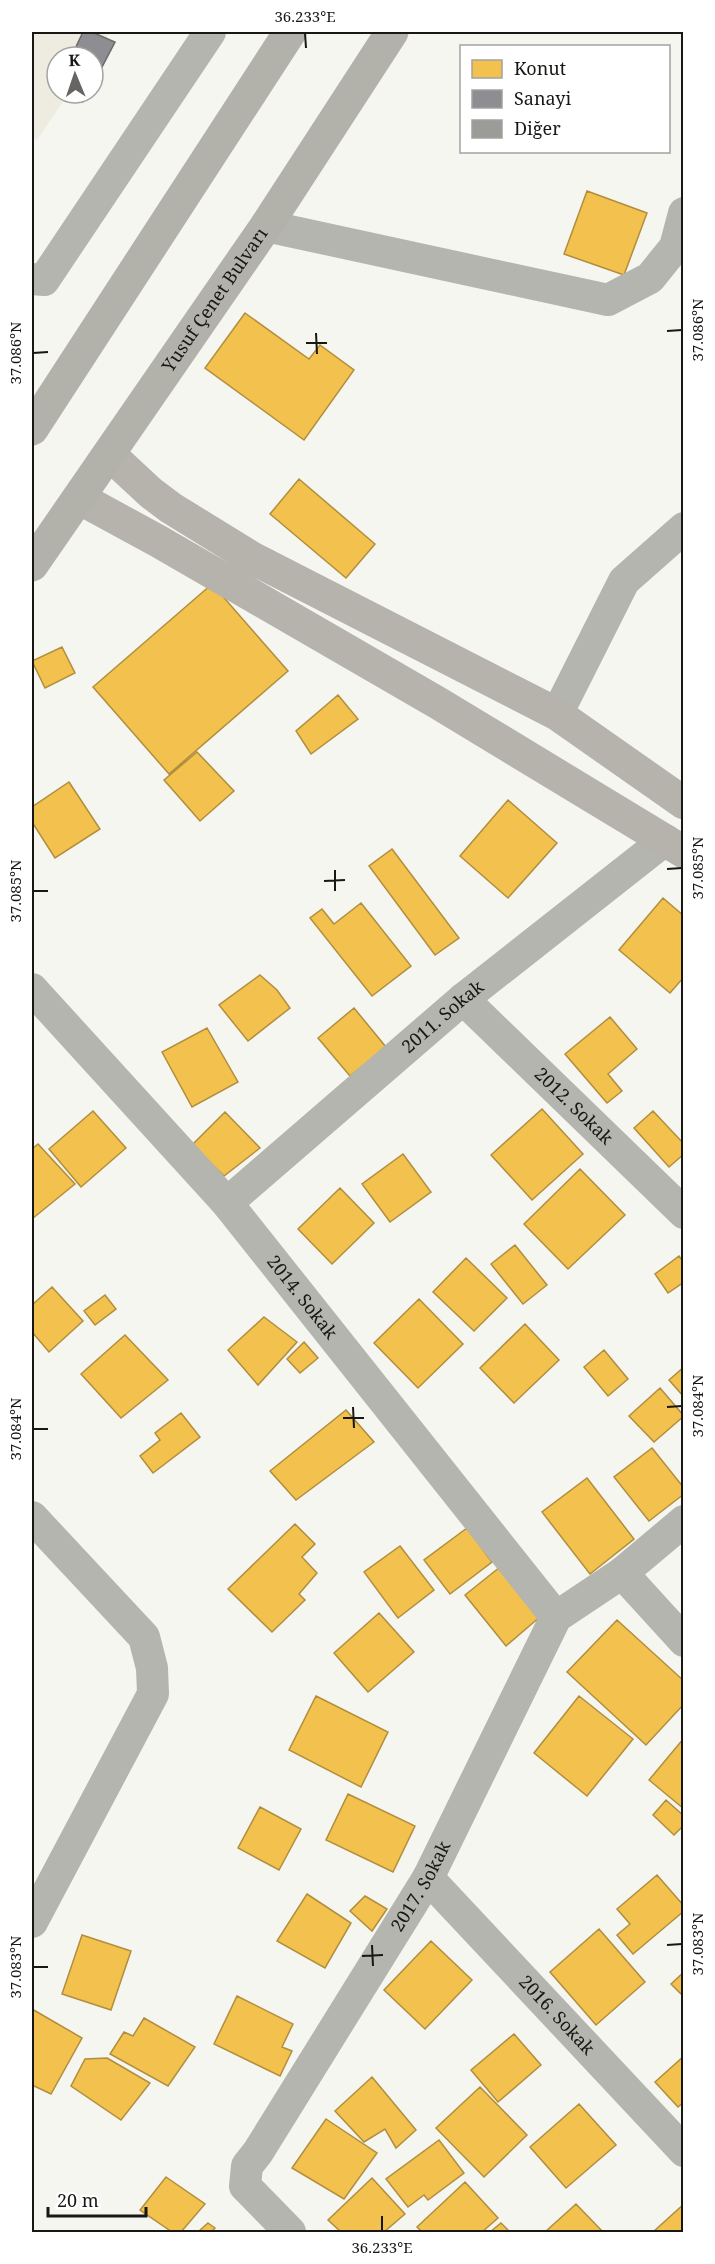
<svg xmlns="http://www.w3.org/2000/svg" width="715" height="2264" font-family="'Noto Serif',serif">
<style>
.built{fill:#eeece0}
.homes{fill:#f2c14e;stroke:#b18e3d;stroke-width:1.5}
.industry{fill:#8d8d92;stroke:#6a6a6c;stroke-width:1.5}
.building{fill:#9b9b97}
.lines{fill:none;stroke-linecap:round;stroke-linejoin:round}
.street{stroke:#b5b5af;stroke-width:32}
.secondary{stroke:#b5b3ac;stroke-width:33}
.highway{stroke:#b2b1aa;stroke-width:33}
.ticks{fill:none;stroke:#181714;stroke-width:2}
.labels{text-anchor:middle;stroke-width:6;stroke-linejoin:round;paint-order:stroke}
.street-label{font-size:18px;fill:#181714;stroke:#fff}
.neatline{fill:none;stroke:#181714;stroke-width:2}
.ticks-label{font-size:15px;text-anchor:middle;fill:#181714}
</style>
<rect width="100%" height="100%" fill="#f6f6f1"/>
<path class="built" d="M32,32H110L93,57H57V93H69L36,141L32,131Z"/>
<path class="homes" d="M587,191L647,213L624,275L564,254Z
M245,313L309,359L320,345L354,370L304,440L205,368Z
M299,479L375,544L346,578L270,514Z
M212,584L288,671L169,774L93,687Z
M62,647L75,673L45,688L32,661Z
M338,695L358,719L311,754L296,731Z
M197,752L234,791L200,821L164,780Z
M69,782L100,829L55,858L32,822V807Z
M508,800L557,843L508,898L460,856Z
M392,849L459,938L435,955L369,866Z
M663,898L684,916V977L670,993L619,950Z
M361,903L411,966L372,996L310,918L322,909L334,924Z
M260,975L277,990L290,1008L248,1041L219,1005Z
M354,1008L386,1047L350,1076L318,1038Z
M610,1017L637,1049L608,1074L622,1091L607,1103L565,1054Z
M207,1028L238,1082L192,1107L162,1052Z
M542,1109L583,1154L532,1200L491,1155Z
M93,1111L126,1148L81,1187L49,1149Z
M653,1111L684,1144V1154L669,1167L634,1128Z
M225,1112L260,1148L224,1176L192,1145Z
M38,1144L75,1184L32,1219V1149Z
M403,1154L431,1192L390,1222L362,1184Z
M580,1169L625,1215L568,1269L524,1224Z
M340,1188L374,1223L332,1264L298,1229Z
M515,1245L547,1285L523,1304L491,1264Z
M679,1256L684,1263V1282L668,1293L655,1274Z
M466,1258L507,1298L474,1331L433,1292Z
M52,1287L83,1321L49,1352L32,1332V1305Z
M105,1295L116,1309L95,1325L84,1311Z
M419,1299L463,1344L418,1388L374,1343Z
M264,1317L297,1342L258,1385L228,1350Z
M525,1324L559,1360L514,1403L480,1368Z
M125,1335L168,1380L121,1418L81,1374Z
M304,1342L318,1358L300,1373L287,1359Z
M604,1350L628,1379L608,1396L584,1367Z
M684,1367V1397L669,1380Z
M660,1388L684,1416L654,1442L629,1416Z
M346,1410L374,1442L296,1500L270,1471Z
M181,1413L200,1437L153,1473L140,1456L160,1440L155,1433Z
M652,1448L684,1488V1494L649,1521L614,1477Z
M587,1478L634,1539L590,1574L542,1512Z
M295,1524L315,1544L302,1557L317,1573L299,1594L305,1600L272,1632L228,1589Z
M467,1528L492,1562L450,1594L424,1560Z
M400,1546L434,1590L398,1618L364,1572Z
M500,1567L541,1616L506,1646L465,1595Z
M379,1613L414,1652L368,1692L334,1653Z
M617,1620L684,1681V1704L646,1745L567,1672Z
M316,1696L388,1732L361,1787L289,1750Z
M579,1696L633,1739L587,1796L534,1753Z
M684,1738V1809L649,1780Z
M348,1794L415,1826L393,1872L326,1840Z
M666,1800L684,1816V1825L674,1835L653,1815Z
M260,1807L301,1829L279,1870L238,1848Z
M657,1875L684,1906V1911L633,1954L617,1935L630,1924L617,1909Z
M307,1894L351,1923L325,1968L277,1941Z
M365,1896L387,1909L372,1931L350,1911Z
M599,1929L645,1982L596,2025L550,1972Z
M82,1935L131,1951L111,2010L62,1994Z
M431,1941L472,1980L425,2029L384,1990Z
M684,1972V1997L671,1984Z
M237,1996L293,2024L282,2047L292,2051L280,2076L214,2044Z
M32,2009L82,2038L51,2094L32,2085Z
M144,2018L195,2047L168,2086L110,2054L124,2032L133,2036Z
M514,2034L541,2065L498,2102L471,2070Z
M684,2056V2102L678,2107L655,2082Z
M107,2058L150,2083L121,2120L71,2086L85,2059Z
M372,2077L416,2130L396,2148L385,2129L364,2142L335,2111Z
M480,2087L527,2135L484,2177L436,2128Z
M579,2104L616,2145L566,2188L530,2147Z
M326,2119L377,2153L344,2199L292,2168Z
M439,2140L464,2173L428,2200L424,2195L408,2207L386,2179Z
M166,2177L205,2204L181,2232H172L140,2210Z
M372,2178L405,2214L384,2232H341L328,2220Z
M465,2182L498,2218L482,2232H422L417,2227Z
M576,2204L603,2232H545Z
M684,2204V2232H653Z
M208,2223L215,2228L211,2232H198Z
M501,2223L510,2232H490Z"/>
<path class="industry" d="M83,32H92L115,42L101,69L93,65V57L72,55Z"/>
<path class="building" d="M72,93H91L83,103L70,96Z"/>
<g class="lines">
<g class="street">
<path d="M266,226L608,300L650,278L675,247L684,213"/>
<path d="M32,279L44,280L210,32"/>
<path d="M557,714L624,581L684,528"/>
<path id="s1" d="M32,989L227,1203L556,1617"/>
<path id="s2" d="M463,999L684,1213"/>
<path id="s3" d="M227,1203L463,999L665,840"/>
<path d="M32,1517L144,1637L152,1668L153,1694L32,1922"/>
<path d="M622,1573L684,1641"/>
<path id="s4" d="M428,1878L684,2151"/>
<path id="s5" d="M290,2232L245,2186L247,2166L258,2152L428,1878L556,1617L622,1573L684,1521"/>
</g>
<path class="secondary" d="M109,454L151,493L171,508L252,558L557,714L684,803
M79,498L158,541L438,703L684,852"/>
<g class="highway">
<path d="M32,429L290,32"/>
<path id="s6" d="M32,565L266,226L392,32"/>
</g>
</g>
<path class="ticks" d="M305,33L306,48M667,331L682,330M316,333L317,354M306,343H327M33,353L48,352M667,869L682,868M335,870V891M324,881L345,880M33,891H48M353,1407L354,1428M667,1407L682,1406M343,1418H364M33,1429H48M372,1945L373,1966M667,1945L682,1944M362,1956L383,1955M33,1967H48M382,2216V2231"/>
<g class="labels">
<g class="street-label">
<text dy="6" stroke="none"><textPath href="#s6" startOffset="322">Yusuf Çenet Bulvarı</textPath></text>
<text dy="6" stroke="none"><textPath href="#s3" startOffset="285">2011. Sokak</textPath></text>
<text dy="6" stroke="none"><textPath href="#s2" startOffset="154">2012. Sokak</textPath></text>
<text dy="6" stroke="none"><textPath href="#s1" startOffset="410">2014. Sokak</textPath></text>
<text dy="6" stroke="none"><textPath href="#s5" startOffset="414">2017. Sokak</textPath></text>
<text dy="6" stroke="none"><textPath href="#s4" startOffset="188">2016. Sokak</textPath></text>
</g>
</g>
<rect width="715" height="2264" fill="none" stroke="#ffffff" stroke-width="66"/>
<rect x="460" y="45" width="210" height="108" fill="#ffffff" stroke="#a3a2a1" stroke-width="1.5"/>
<rect x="472" y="60" width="30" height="18" fill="#f2c14e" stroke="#a3a2a1" stroke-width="1.5"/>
<text x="514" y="75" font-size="18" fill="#181714">Konut</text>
<rect x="472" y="90" width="30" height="18" fill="#8d8d92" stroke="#a3a2a1" stroke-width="1.5"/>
<text x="514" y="105" font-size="18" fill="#181714">Sanayi</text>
<rect x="472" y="120" width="30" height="18" fill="#9b9b97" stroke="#a3a2a1" stroke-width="1.5"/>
<text x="514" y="135" font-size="18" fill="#181714">Diğer</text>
<g transform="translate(75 75) rotate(358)"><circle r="28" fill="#ffffff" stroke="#a3a2a1" stroke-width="1.5"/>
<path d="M0-4.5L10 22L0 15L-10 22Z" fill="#666561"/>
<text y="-9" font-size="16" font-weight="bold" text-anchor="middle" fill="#181714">K</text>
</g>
<path d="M48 2207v9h98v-9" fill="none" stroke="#181714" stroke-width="3"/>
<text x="57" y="2207" font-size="18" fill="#181714" stroke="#ffffff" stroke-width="4.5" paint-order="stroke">20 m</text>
<rect x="33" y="33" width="649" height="2198" class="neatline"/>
<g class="ticks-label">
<text x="305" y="22">36.233°E</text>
<text transform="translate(698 330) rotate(-90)" y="5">37.086°N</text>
<text transform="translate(16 353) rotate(-90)" y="5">37.086°N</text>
<text transform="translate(698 868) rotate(-90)" y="5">37.085°N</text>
<text transform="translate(16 891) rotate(-90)" y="5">37.085°N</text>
<text transform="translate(698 1406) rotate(-90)" y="5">37.084°N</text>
<text transform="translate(16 1429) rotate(-90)" y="5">37.084°N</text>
<text transform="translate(698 1944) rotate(-90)" y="5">37.083°N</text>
<text transform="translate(16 1967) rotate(-90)" y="5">37.083°N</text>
<text x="382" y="2253">36.233°E</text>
</g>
</svg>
